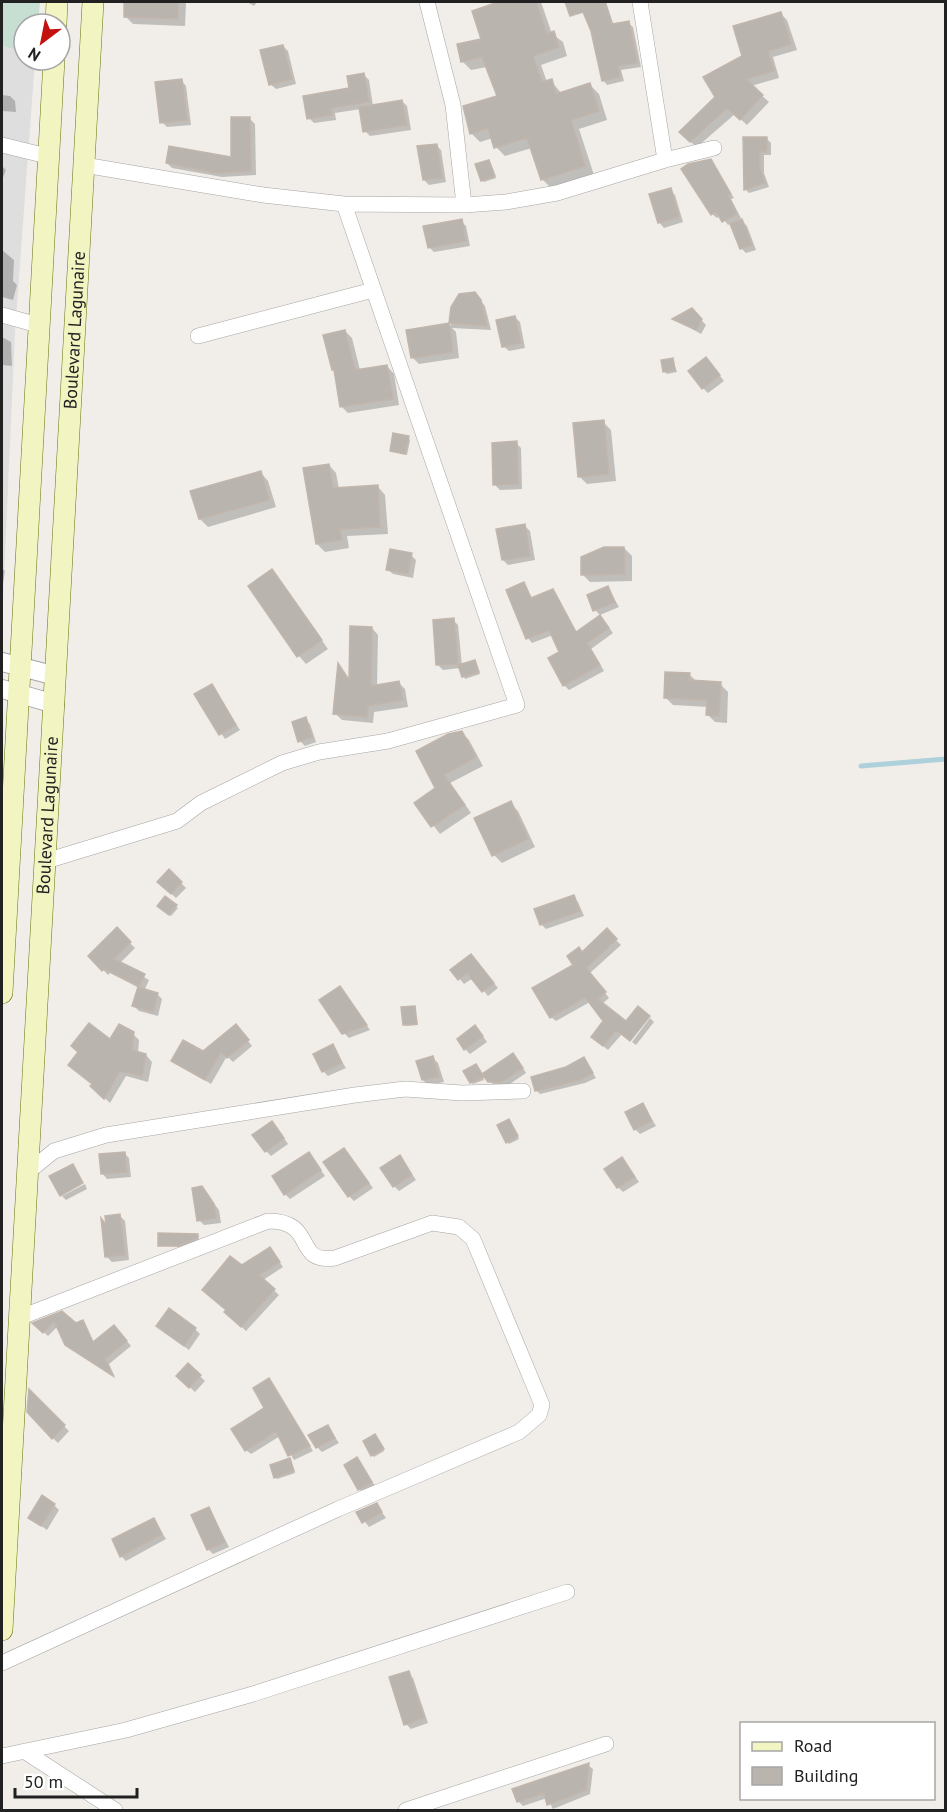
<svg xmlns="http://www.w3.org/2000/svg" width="947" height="1812" font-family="'PT Sans',sans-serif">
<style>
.residential{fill:#dfdede}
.wetland{fill:#c7ded3}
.shadow{fill:#0003}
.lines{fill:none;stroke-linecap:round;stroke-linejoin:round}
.stream{stroke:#add0db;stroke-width:5}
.building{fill:#bab4ae;stroke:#c2b6ac;stroke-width:1.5}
.minor-casing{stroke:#a5a5a5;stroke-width:16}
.tertiary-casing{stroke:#a5a5a5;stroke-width:20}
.secondary-casing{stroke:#67730e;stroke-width:22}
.minor{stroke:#fff;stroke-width:15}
.tertiary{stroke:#fff;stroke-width:18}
.secondary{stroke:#f2f5c2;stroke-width:21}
.labels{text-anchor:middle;stroke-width:6;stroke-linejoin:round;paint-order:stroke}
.street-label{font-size:18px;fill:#212121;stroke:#fff}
</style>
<rect width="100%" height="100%" fill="#f1eee9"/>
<path class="residential" d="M2,46L24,52V60H35L15,332L2,621Z"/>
<path class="wetland" d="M2,2H40L38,24H24V52L2,46Z"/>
<path class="shadow" d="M126,2H186L185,26L133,24L125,16Z
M247,2H257L254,6Z
M503,2H541L552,34L563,42L567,56L541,65L547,82L551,81L562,94L590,85L599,94L607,120L579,129L594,175L551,188L542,179L532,148L505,156L496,147L493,138L480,142L471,133L499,97L487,67L471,70L462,61L483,40L474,12Z
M581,2H606L614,26L628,23L633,27L641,67L621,70L624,81L607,85L603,80L593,31Z
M781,14L787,20L797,50L773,57L779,78L751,86L769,102L747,125L735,114L697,147L687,139Z
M283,46L288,51L296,84L276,89L270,84Z
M364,75L369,80L373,106L402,101L407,106L411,130L370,136L365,131L361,109L335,113L336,120L314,123L309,118L350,89Z
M181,80L186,86L191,125L167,127L162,122Z
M2,95L10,96L15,101L16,112L2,111Z
M250,119L255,124L256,175L222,177L172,168L167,163L233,159Z
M766,138L771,143V155H764V173L769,187L749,193L745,189L744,139Z
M436,145L441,150L446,182L429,185L424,180Z
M710,160L734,198L731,199L741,218L735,224L742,221L747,226L756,250L746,253L741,248L731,223L728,225L720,215L717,218L712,214Z
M489,162L496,178L484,182L482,180Z
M2,166L6,170L2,180Z
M670,190L675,195L683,222L664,228L659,222Z
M461,221L466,226L470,246L434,252L429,247Z
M2,250L14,260L13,281L17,285L13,300L2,297Z
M479,299L485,306L491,330L452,328L456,332L459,358L419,364L412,357L408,331L451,325L452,307Z
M692,310L706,325L701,334L675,319Z
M515,317L520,322L525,348L509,351L503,346Z
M345,331L352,338L360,370L387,366L394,374L399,405L348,413L341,406L336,372L333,370Z
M2,337L11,342L12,366L2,365Z
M673,360L677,372L667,374L665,372Z
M711,364L724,381L708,393L703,388Z
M603,422L611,430L616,481L587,484L579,476Z
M408,437L410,440L407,455L391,450Z
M516,443L521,448L522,489L500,490L495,485Z
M329,465L336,473L339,489L378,487L385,495L388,534L347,536L349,548L325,552L317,544Z
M261,473L268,481L276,507L208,527L200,519Z
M525,526L530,531L535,560L508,565L503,560Z
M624,548L632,556V581L590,582L582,574Z
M411,555L416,560L413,578L393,574L387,569Z
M2,568L5,571L2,589Z
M272,571L328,649L306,664L299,656Z
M523,584L533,599L552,591L577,633L600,617L605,622L613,633L591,649L604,671L569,690L564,685L561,653L553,635L532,643L528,638Z
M608,588L619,607L600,615L595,610Z
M453,620L458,625L462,666L475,662L480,674L465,679L460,668L443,670L438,665Z
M372,628L378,635L377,686L399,683L405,689L408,707L374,712L373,723L342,720L335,713L339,667L351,681Z
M689,674L697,682L720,684L728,692L727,723L715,722L707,714L708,707L673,705L665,697Z
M211,686L240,730L225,739L196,695Z
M305,719L310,724L316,742L305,746L300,741Z
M461,732L469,740L483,766L450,783L471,813L440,834L416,803L437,789Z
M510,803L518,811L535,847L502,863L494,855Z
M169,871L186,888L176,898L159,882Z
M573,897L578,902L584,916L546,929L541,924Z
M165,898L178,908L171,916L159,906Z
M117,930L135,948L120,963L149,980L144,991L157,994L162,999L158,1016L139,1011L134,1006L139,988L110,973L108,975L90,956Z
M607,931L621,945L590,973L609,998L602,1004L622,1034L608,1050L598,1042L605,1021L590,1002L556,1021L551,1017L575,965L583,953Z
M476,961L498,988L488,996L473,978L464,984L452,970Z
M344,993L370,1030L349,1038L344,1033Z
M414,1007L418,1025L406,1026L404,1024Z
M650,1018L654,1022L636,1045L632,1042Z
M240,1031L252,1046L233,1062L227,1056L211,1084L173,1061L203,1053Z
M480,1032L487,1042L470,1054L465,1049Z
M133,1034L139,1040L138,1053L146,1055L152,1062L148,1082L126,1076L110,1103L92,1086L110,1041Z
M332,1046L346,1068L328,1076L323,1071Z
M433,1058L438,1063L444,1082L428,1085L423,1080Z
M584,1059L596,1078L585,1083L540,1094L536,1090Z
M518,1060L526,1073L507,1086L495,1087L490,1081Z
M478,1068L484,1080L473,1084L471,1082Z
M643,1105L656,1126L640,1134L635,1129Z
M509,1120L519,1139L509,1144L507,1142Z
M277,1128L288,1144L271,1156L266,1151Z
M344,1149L373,1188L354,1201L349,1196Z
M124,1153L129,1158L131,1177L107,1179L102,1173Z
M400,1157L416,1180L399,1191L394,1186Z
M313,1159L325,1176L290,1199L285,1194Z
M626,1164L639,1182L623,1192L618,1187Z
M85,1184L87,1189L66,1200L62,1196Z
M202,1188L219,1210L221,1223L204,1225L199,1220Z
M120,1216L125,1221L129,1260L112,1262L107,1257V1227Z
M197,1235L199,1240L180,1247L159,1245Z
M270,1249L283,1267L263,1280L279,1295L246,1331L226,1312L242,1267Z
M62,1313L75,1325L83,1322L94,1343L118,1331L131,1346L109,1364L115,1377L71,1349L58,1326L48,1336L35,1324Z
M195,1329L200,1334L189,1350L163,1331Z
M188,1365L205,1381L195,1392L178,1376Z
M268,1380L273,1385L313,1451L294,1460L280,1436L251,1454L246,1450L267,1408Z
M30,1393L69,1431L58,1443L34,1420Z
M328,1427L339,1443L322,1452L317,1447Z
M377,1438L384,1451L374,1457L372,1455Z
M357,1459L376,1487L364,1494L359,1489Z
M291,1462L295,1473L277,1479L275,1477Z
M54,1505L59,1510L47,1530L30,1518Z
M377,1505L386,1518L369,1527L358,1513Z
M209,1508L229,1547L213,1554L208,1549Z
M154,1520L166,1539L126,1561L121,1556Z
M408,1673L413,1678L428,1723L411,1729L406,1724Z
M588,1765L593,1769L590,1794L553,1809L547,1798L523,1806L518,1801Z"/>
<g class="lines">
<path class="stream" d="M861,766L946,759"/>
</g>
<path class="building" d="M124,2H178V19L124,17Z
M498,2H536L547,34L554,31L559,47L533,56L542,82L552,79L556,94L590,83L599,111L571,120L585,166L541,180L527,138L494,148L488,128L470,134L463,106L497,96L482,57L461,62L457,44L481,39L472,11Z
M565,2H605L612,24L629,21L637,63L618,66L620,77L602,81L591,31L583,12L570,16Z
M781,12L791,44L768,51L774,71L746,79L763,95L740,120L727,108L690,142L679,132L715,97L703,77L742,56L733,26Z
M283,45L292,79L269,85L260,50Z
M364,73L369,102L331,108L332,115L307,119L303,96L349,88L347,76Z
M182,79L187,120L160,123L155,82Z
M402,100L407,125L363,132L359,107Z
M231,117H250L251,171L216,173L166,163L169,146L231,157Z
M743,137H767V152H760V168L765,183L744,190Z
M437,144L442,178L423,180L417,146Z
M711,159L731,194L728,195L737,214L722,222L716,211L711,215L681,169L688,164Z
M489,160L495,176L481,181L475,164Z
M671,188L679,217L658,223L649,194Z
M462,219L466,241L428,248L423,226Z
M742,219L752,245L740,249L730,224Z
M475,292L481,300L487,326L449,323L451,307L459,294Z
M692,308L702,319L696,330L672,319Z
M515,316L521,343L502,347L496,320Z
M449,323L453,352L411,358L406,330Z
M345,330L355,370L387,365L393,399L340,407L334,370H332L323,335Z
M706,357L720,375L702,389L688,371Z
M673,358L675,370L663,372L661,360Z
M604,420L609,474L578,477L573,423Z
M393,433L409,436L405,454L390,451Z
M517,441L518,484L493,485L492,443Z
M329,464L333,488L378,485L380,527L340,529L342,540L316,544L303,468Z
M261,471L269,500L199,519L190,491Z
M525,524L530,556L502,560L496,529Z
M604,547H624L625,574L581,575V557Z
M390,549L412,553L408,574L386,570Z
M272,569L322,640L297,657L248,586Z
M524,582L531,598L553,589L576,632L600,615L609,628L587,643L600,665L563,686L548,658L559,652L549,630L526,639L506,590Z
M608,586L615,602L593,611L587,595Z
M454,618L458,664L436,665L433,620Z
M350,626L372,627L371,686L399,681L403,700L368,706L367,717L333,714L338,663L349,680Z
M475,660L479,672L462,677L458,665Z
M665,672L690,673L689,680L721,682L719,716L706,715L707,700L664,698Z
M212,684L236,725L219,735L194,694Z
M306,717L312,737L298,742L292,722Z
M462,731L476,757L444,775L465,805L431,827L414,803L435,788L416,751L448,734Z
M511,801L528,839L492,856L474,818Z
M169,869L182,882L171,894L157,882Z
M574,895L580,911L540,925L534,909Z
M165,896L177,905L169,915L157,906Z
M117,927L131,942L114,959L145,974L139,986L104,969L102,971L88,956Z
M607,928L617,939L586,968L606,992L598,999L626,1021L638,1006L650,1016L630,1041L616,1030L603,1046L591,1037L603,1021L585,997L550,1018L532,988L573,965L567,956L579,947L582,952Z
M471,954L494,983L482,992L467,973L458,980L450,970Z
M340,986L367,1025L342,1034L319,1000Z
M138,987L158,993L153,1012L132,1006Z
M415,1006L417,1024L403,1025L401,1007Z
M89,1023L110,1039L119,1024L134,1032L132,1050L146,1054L142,1076L120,1071L104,1099L90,1086L92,1084L68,1065L78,1052L71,1046Z
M236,1024L249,1040L227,1058L221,1052L205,1080L171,1061L183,1040L203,1051Z
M475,1025L483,1036L464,1050L457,1039Z
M333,1044L342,1063L322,1072L313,1054Z
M513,1053L523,1068L501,1082H488L482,1074Z
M433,1056L439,1077L422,1080L416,1061Z
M584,1057L593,1073L580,1080L535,1091L531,1077L566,1067Z
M476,1064L484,1077L470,1083L463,1071Z
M643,1103L652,1121L634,1130L625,1112Z
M509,1119L518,1136L506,1143L497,1125Z
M272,1121L284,1138L265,1152L252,1135Z
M344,1148L369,1183L348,1197L323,1162Z
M125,1152L127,1172L101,1174L99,1154Z
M309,1152L321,1170L284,1195L272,1176Z
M400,1155L412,1175L393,1187L380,1168Z
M622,1157L635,1177L617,1188L604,1169Z
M73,1164L83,1183L60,1196L49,1176Z
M202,1186L214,1204L216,1218L197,1221L192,1188Z
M120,1214L125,1255L105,1257L101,1218L106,1225L105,1216Z
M158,1233L198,1234V1238L178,1246H158Z
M270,1247L280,1262L259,1275L275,1289L241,1327L224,1312L226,1310L202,1290L230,1256L242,1265Z
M169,1308L196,1328L184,1346L156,1326Z
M62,1311L76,1323L83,1320L93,1342L114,1325L127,1341L105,1359L113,1376L65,1345L54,1321L43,1333L32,1323Z
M188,1363L201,1375L189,1388L176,1376Z
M269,1378L310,1446L288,1456L276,1431L245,1451L231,1429L264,1408L253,1388Z
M29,1389L65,1425L52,1439L27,1412Z
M328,1425L335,1438L316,1448L308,1435Z
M375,1434L384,1449L371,1456L363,1441Z
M357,1457L372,1482L358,1490L344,1465Z
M290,1458L294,1471L274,1478L270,1465Z
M42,1495L55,1504L41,1526L28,1518Z
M377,1503L382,1512L362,1523L356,1512Z
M209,1507L225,1542L207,1550L191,1515Z
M154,1518L162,1534L120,1557L112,1539Z
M409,1671L424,1718L404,1725L389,1677Z
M589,1763L586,1790L547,1805L544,1793L517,1802L512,1789Z"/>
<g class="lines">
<g class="minor-casing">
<path id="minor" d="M427,2L453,105L464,205
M640,2L665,160
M2,145L47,156
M84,165L263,195L344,204L464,205L506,202L557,193L665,160L714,148
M2,315L38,325
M198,336L373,290
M46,861L177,821L201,803L282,763L319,752L388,741L517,705L344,204
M28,1172L54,1151L106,1135L355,1095L405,1089L462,1093L523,1091
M2,1663L338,1509L519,1432L539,1415L542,1405L473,1239L459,1227L432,1223L335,1258C292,1264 318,1221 268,1221L21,1317
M24,1751L115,1810
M2,1756L126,1730L253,1694L567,1592
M406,1810L606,1744"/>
</g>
<g class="tertiary-casing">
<path id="tertiary" d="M2,662L56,676
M2,689L55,704"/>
</g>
<g class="secondary-casing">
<g id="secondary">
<path d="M56,24L57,2"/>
<path d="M2,993L54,60"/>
<path id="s1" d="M2,1630L93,2"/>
</g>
</g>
<use href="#minor" class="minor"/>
<use href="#tertiary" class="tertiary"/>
<use href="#secondary" class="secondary"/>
</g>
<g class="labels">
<g class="street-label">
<text dy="6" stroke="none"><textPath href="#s1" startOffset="1302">Boulevard Lagunaire</textPath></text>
<text dy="6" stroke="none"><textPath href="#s1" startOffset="816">Boulevard Lagunaire</textPath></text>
</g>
</g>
<rect width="947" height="1812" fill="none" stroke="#212121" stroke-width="6"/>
<rect x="740" y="1722" width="195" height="78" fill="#ffffff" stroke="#a6a6a6" stroke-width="1.5"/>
<rect x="752" y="1742" width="30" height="9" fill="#f2f5c2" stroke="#a6a6a6" stroke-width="1.5"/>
<text x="794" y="1752" font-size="18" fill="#212121">Road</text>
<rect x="752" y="1767" width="30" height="18" fill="#bab4ae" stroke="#a6a6a6" stroke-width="1.5"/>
<text x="794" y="1782" font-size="18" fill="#212121">Building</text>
<g transform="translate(42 42) rotate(212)"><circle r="28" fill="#ffffff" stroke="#a6a6a6" stroke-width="1.5"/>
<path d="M0-4.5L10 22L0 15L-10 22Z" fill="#c31110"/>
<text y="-9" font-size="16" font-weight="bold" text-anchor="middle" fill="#212121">N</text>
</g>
<path d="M15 1788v9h122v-9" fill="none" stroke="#212121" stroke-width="3"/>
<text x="24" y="1788" font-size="18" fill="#212121" stroke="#ffffff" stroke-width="4.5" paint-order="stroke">50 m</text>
</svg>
